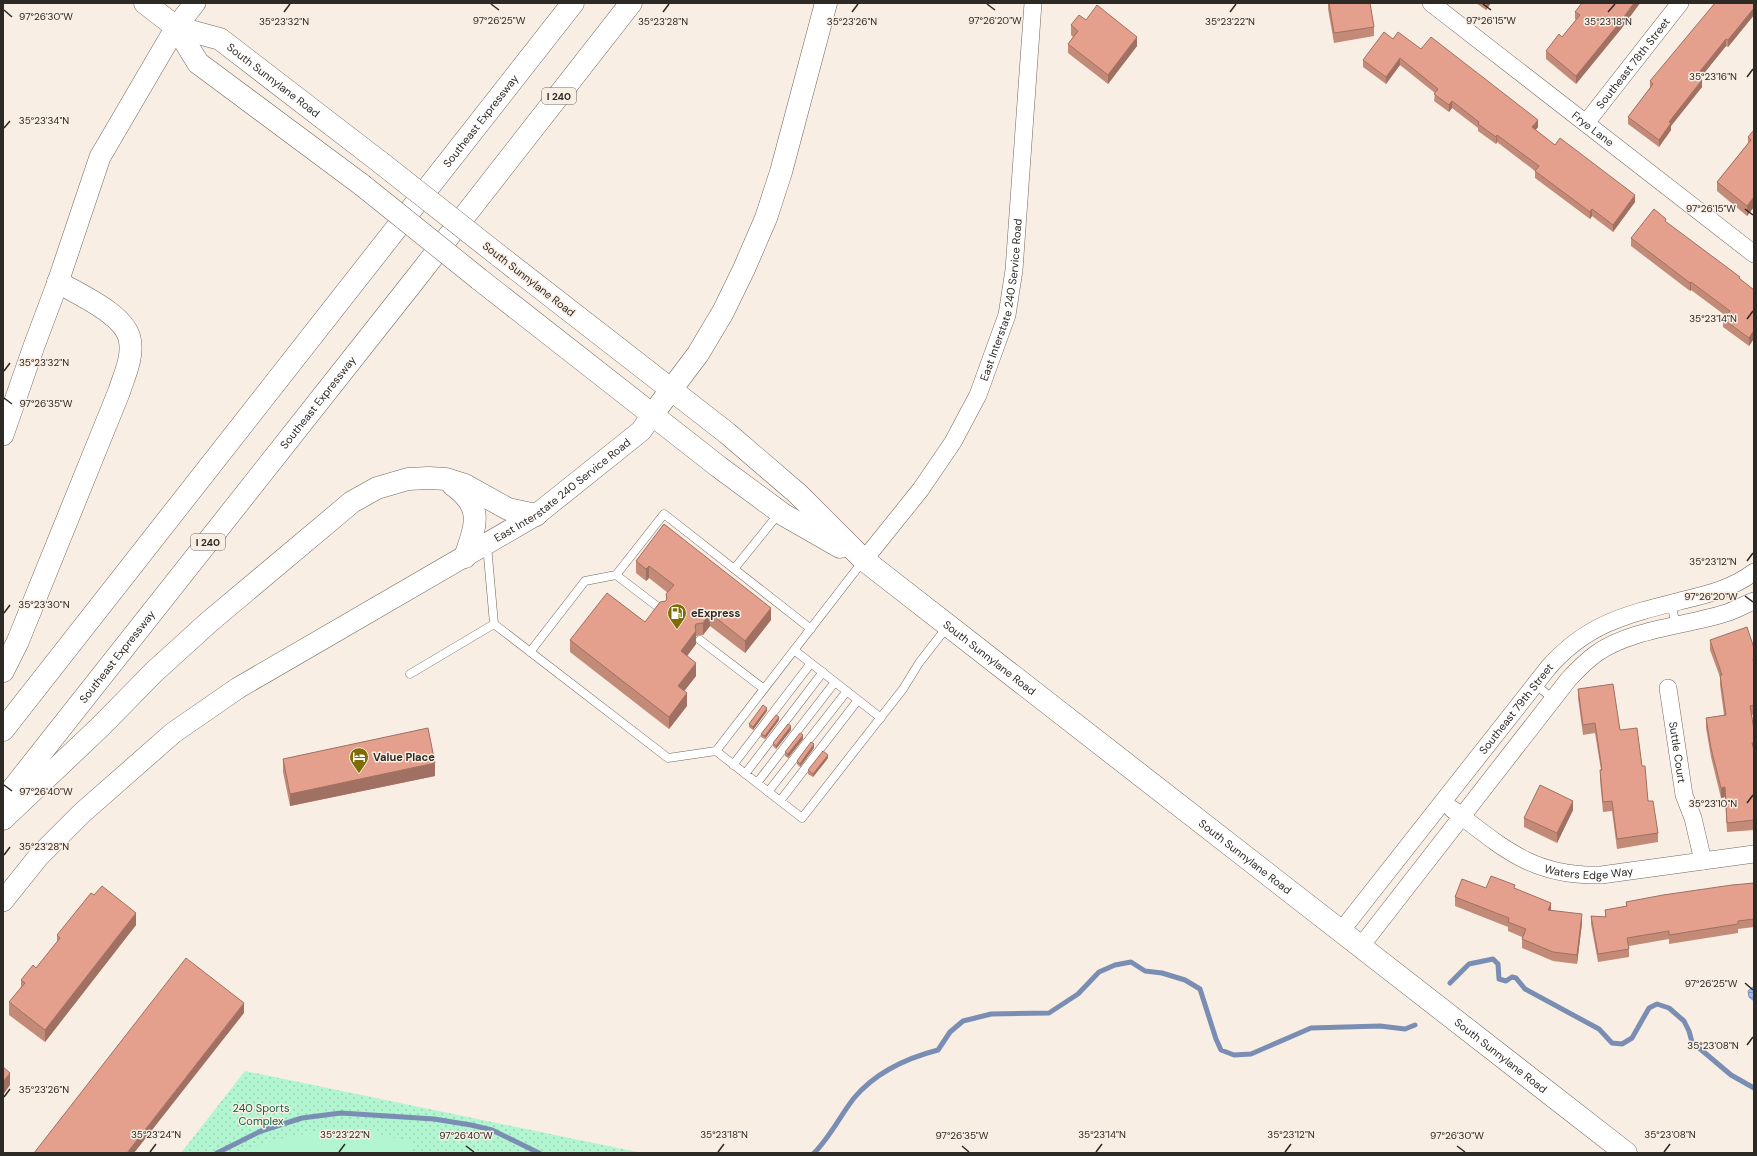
<svg xmlns="http://www.w3.org/2000/svg" width="1757" height="1156" font-family="'DM Sans',sans-serif">
<style>
.park{fill:url(#park-dots)}
.garden{fill:#b2f5d1}
.water{fill:url(#water-rules);stroke:#7a8eb4}
.lines{fill:none;stroke-linecap:round;stroke-linejoin:round}
.stream{stroke:#7a8eb4;stroke-width:5}
.service-casing{stroke:#71685f;stroke-width:9}
.minor-casing{stroke:#71685f;stroke-width:18}
.tertiary-casing{stroke:#71685f;stroke-width:22}
.secondary-casing{stroke:#71685f;stroke-width:23}
.motorway-casing{stroke:#71685f;stroke-width:23}
.service{stroke:#fff;stroke-width:8}
.minor{stroke:#fff;stroke-width:17}
.tertiary{stroke:#fff;stroke-width:21}
.secondary{stroke:#fff;stroke-width:22}
.motorway{stroke:#fff;stroke-width:22}
.secondary-bridge-casing{stroke:#71685f;stroke-width:23;stroke-linecap:butt}
.secondary-bridge{stroke:#fff;stroke-width:22}
.wall{fill:#c48a78}
.shaded-wall{fill:#a07062}
.building{fill:#e4a08c;stroke:#a07062}
.ticks{fill:none;stroke:#2d2925;stroke-width:1.5}
.labels{text-anchor:middle;stroke-width:3;stroke-linejoin:round;paint-order:stroke}
.shield{fill:#f9eee4;stroke:#6a645e;stroke-width:1}
.shield-label{font-size:10px;font-weight:bold;fill:#2d2925}
.street-label{font-size:11px;fill:#2d2925;stroke:#f9eee4}
.poi-label{font-size:11px;font-weight:bold;fill:#2d2925;stroke:#f9eee4;text-anchor:start}
.park-label{font-size:11px;fill:#0e6242;stroke:#f9eee4}
.ticks-label{font-size:10px;text-anchor:middle;fill:#2d2925;stroke:#f9eee4;stroke-width:3;stroke-linejoin:round;paint-order:stroke}
</style>
<defs>
<pattern id="park-dots" width="8" height="8" patternUnits="userSpaceOnUse"><rect width="8" height="8" fill="#b2f5d1"/><path d="M2 2h.1M6 6h.1" fill="none" stroke="#99d2b3" stroke-width="1.8" stroke-linecap="round"/></pattern>
<pattern id="water-rules" width="6" height="5" patternUnits="userSpaceOnUse"><rect width="6" height="5" fill="#9bbaf1"/><path d="M0 2.5h6" fill="none" stroke="#7f97c3"/></pattern>
</defs>
<rect width="100%" height="100%" fill="#f9eee4"/>
<path class="park" d="M245,1071L642,1153H181Z"/>
<path class="garden" d="M350,1130L371,1132L412,1142L409,1153H239C277,1136 309,1132 350,1130Z"/>
<path class="water" d="M1754,986V1001L1749,997L1748,991Z"/>
<g class="lines">
<path class="stream" d="M1450,983L1469,964L1493,959L1498,964L1499,979L1506,981L1512,977L1516,978L1525,989L1599,1029L1612,1043L1622,1044L1632,1038L1649,1008L1657,1004L1669,1008L1684,1021L1689,1031L1692,1042L1731,1075L1754,1088
M217,1153L261,1131L302,1118L341,1113L434,1119L471,1125L492,1130L539,1153
M814,1153C830,1137 840,1116 854,1098C875,1073 907,1058 938,1050L950,1032L963,1021L991,1014L1049,1013L1078,994L1099,972L1115,965L1131,962L1145,971L1162,973L1185,980L1200,989L1216,1039L1221,1050L1234,1055L1251,1054L1311,1028L1380,1026L1405,1029L1415,1025"/>
<g class="service-casing">
<path id="service" d="M487,545L494,624L668,758L716,751
M863,561L716,751L802,818L903,689L919,663L947,627
M734,569L780,512
M616,575L662,610
M1671,603L1676,625
M700,640L764,689
M794,650L881,718
M530,652L585,581L616,575L664,514L811,629
M410,674L494,624
M1535,684L1553,699
M733,765L811,663
M745,774L823,672
M757,783L835,682
M768,792L847,691
M780,801L858,700"/>
</g>
<g class="minor-casing">
<g id="minor">
<path id="s1" d="M1431,3L1754,254"/>
<path id="s2" d="M1586,123L1680,3"/>
<path id="s3" d="M864,560L921,489L953,442L978,395L1007,315L1014,270L1033,3"/>
<path id="s4" d="M1668,688L1684,795L1693,818L1703,861"/>
<path id="s5" d="M1452,809C1503,848 1533,877 1601,875L1754,854"/>
<path id="s6" d="M1341,931L1548,668C1587,623 1628,614 1684,600C1709,594 1733,588 1754,572"/>
<path d="M1361,946L1568,680C1577,670 1586,661 1597,653C1633,628 1688,626 1729,612C1737,609 1746,604 1754,601"/>
</g>
</g>
<g class="tertiary-casing">
<g id="tertiary">
<path d="M3,435L34,346L58,282L100,157L176,27L195,3"/>
<path id="s7" d="M3,901L39,856L82,813L173,733L238,688L536,515L641,431L652,415"/>
</g>
</g>
<g class="secondary-casing">
<g id="secondary">
<path d="M145,3L176,27L198,63L362,185"/>
<path id="s8" d="M176,27L220,39L380,162"/>
<path id="s9" d="M498,255L727,433L798,494L864,560L1626,1153"/>
<path d="M479,279L719,467L784,515L840,547"/>
</g>
</g>
<g class="motorway-casing">
<g id="motorway">
<path d="M652,415L698,354L723,312L744,269L766,218L781,172L826,3"/>
<path d="M453,485C484,507 476,525 465,557"/>
<path d="M3,671L18,641L119,392C124,376 133,358 130,341C127,315 79,295 58,282"/>
<path id="s10" d="M3,730L573,3"/>
<path id="s11" d="M3,801L413,282L631,3"/>
<path d="M3,819L101,726L154,672L209,622L352,502L377,488L408,479L429,478L446,479L465,485L508,509L536,515"/>
</g>
</g>
<use href="#service" class="service"/>
<use href="#minor" class="minor"/>
<use href="#tertiary" class="tertiary"/>
<use href="#secondary" class="secondary"/>
<use href="#motorway" class="motorway"/>
<g class="secondary-bridge-casing">
<path id="secondary-bridge" d="M380,162L498,255
M362,185L479,279"/>
</g>
<use href="#secondary-bridge" class="secondary-bridge"/>
</g>
<path class="wall" d="M1328,3H1370L1374,27V36L1334,43L1328,9Z
M1476,3H1491L1486,10Z
M1582,3H1640L1621,29L1576,84L1546,59V51L1562,37L1576,20L1575,19V12Z
M1754,3V15L1728,47L1726,46L1700,78L1702,87L1671,126V130L1659,147L1628,124V117L1650,88V81Z
M1086,20L1137,46L1108,84L1068,53V44L1073,37L1071,35V25Z
M1393,39L1421,49L1538,127L1535,130L1555,145L1635,202L1613,232L1592,216L1590,219L1535,178V171L1497,142L1496,144L1478,131V128L1452,108L1449,112L1434,101L1435,93L1400,65L1386,84L1363,67V60Z
M1754,130V207L1747,216L1717,191V182L1748,143V137Z
M1666,223L1754,290V341L1753,340L1749,346L1723,327V319L1726,316L1691,290L1690,291L1631,246V238Z
M664,524L771,620L745,653L710,626L703,635L696,636V644L687,656L696,676L684,691L687,706L669,729L570,652V640L645,622L666,601V594L668,593L649,578L646,581L636,573V561Z
M1710,640L1754,648V715H1752L1754,730V830L1727,832L1725,797L1721,798L1711,757L1706,728V718L1724,715L1720,685V677L1710,650Z
M1578,689L1620,730L1642,766L1648,801L1658,833V842L1617,849L1612,811L1603,812L1600,780V770H1601L1595,733L1583,735L1578,698Z
M767,711L753,730L749,727V724Z
M779,720L765,739L761,737V734Z
M791,730L776,749L773,746V743Z
M803,739L788,758L785,756V752Z
M814,748L800,767L797,764V761Z
M828,758L813,777L808,774V770Z
M283,759L435,776L290,806L283,772Z
M1573,810L1557,843L1524,827V818Z
M1754,883V927L1738,929V933L1669,944V939L1629,946V957L1598,962L1591,924V916L1605,917V910L1626,907V902Z
M1486,888H1515L1551,910L1582,923L1577,964L1553,961L1522,948V937L1508,931V927L1455,906V897Z
M136,925L45,1042L9,1015V1002L21,987V980L36,968L57,943V935Z"/>
<path class="shaded-wall" d="M1486,3H1491L1486,10Z
M1634,3H1640L1621,29L1576,84V76Z
M1754,8V15L1728,47V40Z
M1137,37V46L1108,84V75Z
M1726,39V46L1697,82V75Z
M1400,58V65L1386,84V77Z
M1702,80V87L1671,126V130L1659,147V140L1669,122Z
M1452,101V108L1449,112V105Z
M1538,120V127L1532,135V127Z
M1497,135V142L1496,144V137Z
M1635,195V202L1613,232V225Z
M1754,197V207L1747,216V206Z
M1592,209V216L1590,219V212Z
M1691,282V290L1690,291V283Z
M1753,332V340L1749,346V338Z
M649,566V578L646,581V569Z
M771,608V620L745,653V641Z
M710,613V626L703,635V623Z
M696,624V644L681,664V651Z
M696,663V676L678,699V686Z
M687,693V706L669,729V717Z
M767,708V711L753,730V727Z
M779,717V720L765,739V736Z
M791,726V730L776,749V746Z
M803,735V739L788,758V754Z
M814,744V748L800,767V764Z
M828,755V758L813,777V774Z
M435,763V776L290,806V794Z
M1725,787V797L1721,798V788Z
M1573,801V810L1557,843V833Z
M1551,903V912L1548,910Z
M136,913V925L45,1042V1030Z
M1582,914V923L1577,964V955Z
M244,1003V1013L134,1153H127Z
M10,1073V1085L3,1095V1082Z"/>
<path class="building" d="M1329,3H1370L1374,27L1334,33Z
M1582,3H1634L1621,21L1576,76L1546,51L1559,34L1562,37L1580,15L1575,12Z
M1715,3H1754V8L1728,40L1726,39L1697,75L1702,80L1669,122L1671,123L1659,140L1628,117L1653,84L1650,81Z
M1097,5L1137,37L1108,75L1068,44L1078,31L1071,25L1079,15L1086,20Z
M1384,32L1393,39L1398,32L1421,49L1431,37L1538,120L1532,127L1555,145L1560,138L1635,195L1613,225L1592,209L1590,212L1535,171L1539,166L1497,135L1496,137L1478,124L1479,122L1452,101L1449,105L1434,94L1438,89L1400,58L1386,77L1363,60Z
M1754,130V197L1747,206L1717,182L1751,140L1748,137Z
M1654,209L1666,219L1665,221L1740,277L1739,278L1754,290V333L1753,332L1749,338L1723,319L1730,311L1691,282L1690,283L1631,238Z
M664,524L771,608L745,641L710,613L703,623L696,624L695,627L696,631L681,651L696,663L678,686L687,693L669,717L570,640L607,593L645,622L660,602L666,601L667,598L666,594L674,585L649,566L646,569L636,561Z
M1747,627L1754,648V659H1753L1754,665V705L1750,706L1754,730V743H1752L1754,750V820L1727,823L1725,787L1721,788L1711,748L1706,718L1726,715L1720,675H1722L1710,640Z
M1613,684L1620,730L1637,728L1642,766H1645L1648,801H1653L1658,833L1617,839L1612,801L1603,802L1600,770H1602L1595,723L1583,725L1578,689Z
M763,705L767,708L753,727L749,724Z
M776,715L779,717L765,736L761,734Z
M788,724L791,726L776,746L773,743Z
M428,728L435,763L290,794L283,759Z
M800,733L803,735L788,754L785,752Z
M811,742L814,744L800,764L797,761Z
M823,751L828,755L813,774L808,770Z
M1540,785L1573,801L1557,833L1524,818Z
M1491,876L1515,885L1514,888L1551,903L1548,910L1582,914L1577,955L1553,952L1522,939L1526,929L1508,922L1509,918L1455,897L1462,879L1486,888Z
M1754,883V919L1738,921V924L1669,935V931L1627,938L1629,949L1598,954L1591,916L1606,917L1605,910L1627,906L1626,902L1663,895L1732,885Z
M102,886L136,913L45,1030L9,1002L25,983L21,980L33,965L36,968L60,938L57,935L91,893L94,895Z
M186,958L244,1003L127,1153H34Z
M3,1067L10,1073L3,1082Z"/>
<path class="ticks" d="M491,4L499,10M987,4L995,10M1483,4L1491,10M4,10L12,17M284,12L290,4M663,12L669,4M852,12L858,4M1230,12L1236,4M1608,12L1615,4M1747,77L1753,69M4,128L10,121M1745,209L1753,215M1747,319L1753,311M4,371L10,363M4,398L12,404M1747,561L1753,553M1745,596L1753,602M4,613L10,605M4,785L12,791M1747,803L1753,795M4,855L10,847M1745,983L1753,990M1747,1045L1753,1037M4,1097L10,1089M466,1146L474,1152M962,1146L969,1152M1457,1146L1465,1152M150,1152L156,1144M339,1152L345,1144M718,1152L724,1144M1096,1152L1102,1144M1285,1152L1291,1144M1664,1152L1670,1144"/>
<defs>
<g id="fuel-pin" transform="scale(1)"><path d="M0 17L-7.5 6A9.5 9.5 0 1 1 7.5 6Z" fill="#7e6c05" stroke="#f9eee4"/><path d="M-5.5-6h7V0h2V4h1.3V-2.5L3-4.5l.8-.8L6-3V5H2.5V1h-1V6h-7ZM-4.2-4.7v3.2H.2V-4.7Z" fill="#fff"/></g>
<g id="hotel-pin" transform="scale(1)"><path d="M0 17L-7.5 6A9.5 9.5 0 1 1 7.5 6Z" fill="#7e6c05" stroke="#f9eee4"/><path d="M-6-4.5h1.5V1H6V5H4.5V3h-9V5H-6ZM-4 0a1.8 1.8 0 1 1 3.6 0ZM.5 0V-2.5h3Q6-2.5 6 0Z" fill="#fff"/></g>
</defs>
<g fill-rule="evenodd">
<use href="#fuel-pin" x="677" y="613"/>
<use href="#hotel-pin" x="359" y="757"/>
</g>
<g class="labels">
<g class="shield">
<rect x="542" y="88" width="34" height="16" rx="3"/>
<rect x="191" y="534" width="34" height="16" rx="3"/>
</g>
<g class="shield-label">
<text x="559" y="100">I 240</text>
<text x="208" y="546">I 240</text>
</g>
<g class="street-label">
<text dy="4" stroke="none"><textPath href="#s2" startOffset="76">Southeast 78th Street</textPath></text>
<text dy="4" stroke="none"><textPath href="#s8" startOffset="113">South Sunnylane Road</textPath></text>
<text dy="4" stroke="none"><textPath href="#s10" startOffset="774">Southeast Expressway</textPath></text>
<text dy="4" stroke="none"><textPath href="#s1" startOffset="205">Frye Lane</textPath></text>
<text transform="translate(529 279) rotate(38)" y="4">South Sunnylane Road</text>
<text dy="4" stroke="none"><textPath href="#s3" startOffset="300">East Interstate 240 Service Road</textPath></text>
<text dy="4" stroke="none"><textPath href="#s11" startOffset="508">Southeast Expressway</textPath></text>
<text dy="4" stroke="none"><textPath href="#s7" startOffset="699">East Interstate 240 Service Road</textPath></text>
<text dy="4" stroke="none"><textPath href="#s11" startOffset="184">Southeast Expressway</textPath></text>
<text dy="4" stroke="none"><textPath href="#s9" startOffset="636">South Sunnylane Road</textPath></text>
<text dy="4" stroke="none"><textPath href="#s6" startOffset="283">Southeast 79th Street</textPath></text>
<text dy="4" stroke="none"><textPath href="#s4" startOffset="65">Suttle Court</textPath></text>
<text dy="4" stroke="none"><textPath href="#s9" startOffset="960">South Sunnylane Road</textPath></text>
<text dy="4" stroke="none"><textPath href="#s5" startOffset="155">Waters Edge Way</textPath></text>
<text dy="4" stroke="none"><textPath href="#s9" startOffset="1284">South Sunnylane Road</textPath></text>
</g>
<g class="poi-label">
<text x="691" y="617">eExpress</text>
<text x="373" y="761">Value Place</text>
</g>
<g class="park-label">
<text x="261" y="1112">240 Sports<tspan x="261" dy="13">Complex</tspan></text>
</g>
</g>
<g class="ticks-label">
<text x="46" y="20">97°26'30"W</text>
<text x="1491" y="24">97°26'15"W</text>
<text x="499" y="24">97°26'25"W</text>
<text x="995" y="24">97°26'20"W</text>
<text x="284" y="25">35°23'32"N</text>
<text x="663" y="25">35°23'28"N</text>
<text x="852" y="25">35°23'26"N</text>
<text x="1230" y="25">35°23'22"N</text>
<text x="1608" y="25">35°23'18"N</text>
<text x="1713" y="80">35°23'16"N</text>
<text x="44" y="124">35°23'34"N</text>
<text x="1711" y="212">97°26'15"W</text>
<text x="1713" y="322">35°23'14"N</text>
<text x="44" y="366">35°23'32"N</text>
<text x="46" y="407">97°26'35"W</text>
<text x="1713" y="565">35°23'12"N</text>
<text x="1711" y="600">97°26'20"W</text>
<text x="44" y="608">35°23'30"N</text>
<text x="46" y="795">97°26'40"W</text>
<text x="1713" y="807">35°23'10"N</text>
<text x="44" y="850">35°23'28"N</text>
<text x="1711" y="987">97°26'25"W</text>
<text x="1713" y="1049">35°23'08"N</text>
<text x="44" y="1093">35°23'26"N</text>
<text x="156" y="1138">35°23'24"N</text>
<text x="345" y="1138">35°23'22"N</text>
<text x="724" y="1138">35°23'18"N</text>
<text x="1102" y="1138">35°23'14"N</text>
<text x="1291" y="1138">35°23'12"N</text>
<text x="1670" y="1138">35°23'08"N</text>
<text x="466" y="1139">97°26'40"W</text>
<text x="962" y="1139">97°26'35"W</text>
<text x="1457" y="1139">97°26'30"W</text>
</g>
<rect width="1757" height="1156" fill="none" stroke="#2d2925" stroke-width="8"/>
</svg>
